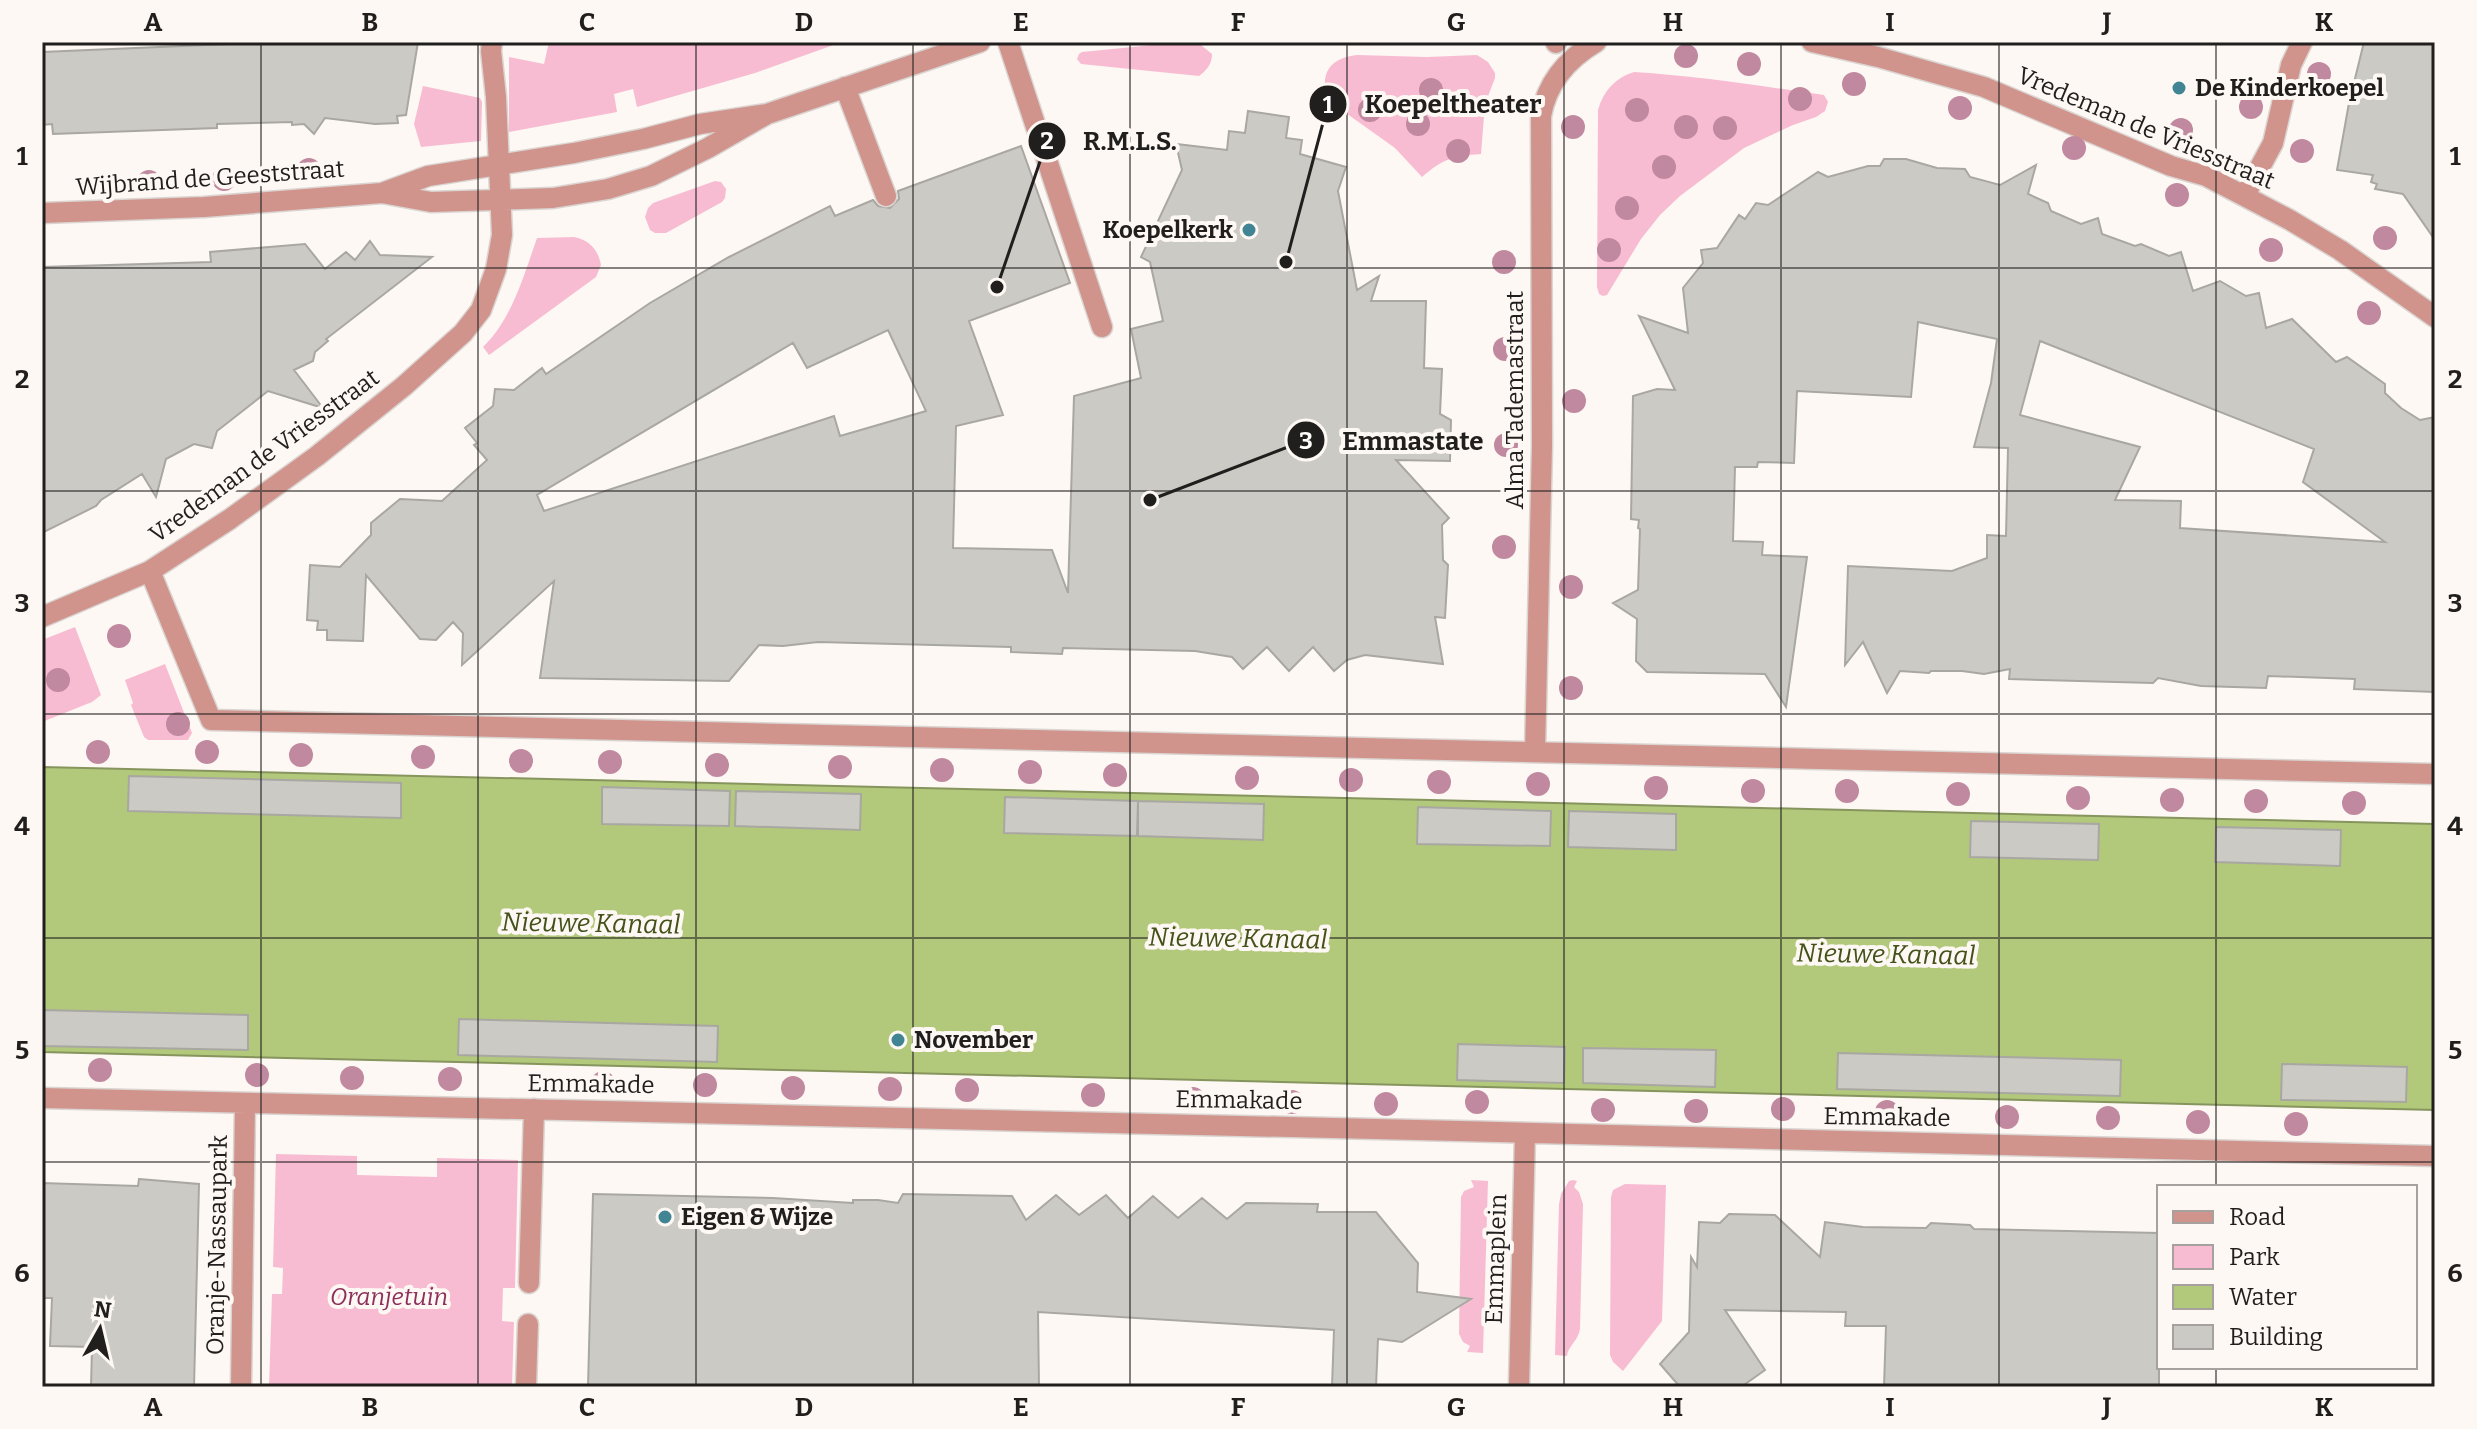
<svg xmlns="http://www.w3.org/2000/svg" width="2477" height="1429" font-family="Bitter,serif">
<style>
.green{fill:#f8bcd2}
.water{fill:#b2c87a;stroke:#86955e;stroke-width:2}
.building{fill:#cccac5;stroke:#a9a7a2;stroke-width:2;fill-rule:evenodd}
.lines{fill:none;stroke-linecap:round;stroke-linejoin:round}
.minor-casing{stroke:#dbd5d2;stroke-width:23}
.minor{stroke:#d0948d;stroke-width:20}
.tree{fill:#c0899f}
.grid{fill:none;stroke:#211f1e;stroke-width:2;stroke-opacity:0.55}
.poi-dot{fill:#418494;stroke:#fef8f4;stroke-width:3}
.labels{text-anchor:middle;stroke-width:8;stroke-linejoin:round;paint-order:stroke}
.poi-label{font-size:24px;font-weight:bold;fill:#211f1e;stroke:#fef8f4;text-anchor:start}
.street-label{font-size:24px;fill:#211f1e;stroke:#fef8f4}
.park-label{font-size:24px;font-style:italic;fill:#8d2f5a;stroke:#fef8f4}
.water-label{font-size:26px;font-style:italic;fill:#44521a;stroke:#fef8f4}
.leader{fill:none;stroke:#211f1e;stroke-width:3}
.callout-dot{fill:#211f1e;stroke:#fef8f4;stroke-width:3}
.mark-label{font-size:24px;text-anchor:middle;font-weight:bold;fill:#fff}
.callout-label{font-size:26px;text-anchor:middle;font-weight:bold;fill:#211f1e;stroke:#fef8f4;stroke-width:8;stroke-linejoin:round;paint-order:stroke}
.neatline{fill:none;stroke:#211f1e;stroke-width:3}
.grid-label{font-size:26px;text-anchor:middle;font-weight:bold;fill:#211f1e}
</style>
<rect width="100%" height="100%" fill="#fef8f4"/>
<path class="green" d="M549,42H842L755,73L637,107L633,89L614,94L617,112L509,132V57L544,64Z
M1153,45H1201L1212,54C1212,64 1207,70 1199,76L1081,64L1077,59L1079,54L1082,52Z
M1357,55L1427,57L1477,55L1488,62L1495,73V78L1485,104L1481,154C1453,156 1443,159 1422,177L1395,148L1329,101C1318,74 1330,58 1357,55Z
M1634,72C1698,76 1761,86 1824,95L1828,102L1825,111L1816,117L1793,125L1744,148L1680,196L1660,215L1641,239L1607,295L1603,296L1599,294L1597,287L1598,110C1603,91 1615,78 1634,72Z
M423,86L480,98L482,102L481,141L421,147L414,124Z
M715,181L721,182L726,189L725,198L722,202L666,233H655L650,230L645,217L648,208L653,203Z
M574,237C589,240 598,249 601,265L596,277L489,355L483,347C512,319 524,275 537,238Z
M75,627L101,695L92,702L42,722V640Z
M165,664L192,733L188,740H148L144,737L131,705L133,703L125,680Z
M276,1154L357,1156V1175L437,1177V1158L518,1160L515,1288H503L502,1321L514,1322L512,1387H269L272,1294H282L283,1268L273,1267Z
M1471,1180L1488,1181L1483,1353L1467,1352L1470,1346L1463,1342L1459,1334L1461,1197L1464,1191L1474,1187Z
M1573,1180L1577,1181L1574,1187L1579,1192L1583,1204L1580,1329C1578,1341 1568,1346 1567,1356L1555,1355L1559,1204L1561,1194L1569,1181Z
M1625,1184L1666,1185L1662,1321L1623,1371L1613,1362L1610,1355L1611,1197L1613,1190Z"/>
<path class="water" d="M42,767L2435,824V1110L42,1052Z"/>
<path class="building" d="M231,42H418L406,115L397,116L398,123L375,124L325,118L314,134L304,124L292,125V122L217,124V128L53,134L52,124L42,125V52L230,44Z
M2364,42H2435V240L2403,194L2375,189L2377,184L2371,182L2373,175L2337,170L2349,103Z
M1248,111L1289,117L1286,138L1302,140L1300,154L1346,167L1338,191L1357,290L1379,276L1371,301H1426L1424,368L1442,369L1440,414L1451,420L1450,461L1396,460L1449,518L1442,525L1443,560L1448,565L1445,618L1435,617L1443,664L1365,655L1347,660L1334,671L1313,647L1289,671L1267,647L1243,669L1232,657L1195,651L1063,648L1062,654L1011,652V647L818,642L783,646L759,645L729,681L540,678L554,581L462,665L463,633L453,622L436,640L420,639L366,575L363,641L327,640V630H317L318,621L307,620L310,565L340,567L371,535V523L400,499L442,501L487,460L474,445L477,443L465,428L493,406L495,389L514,390L542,368L546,374L650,303L729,257L830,206L835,216L873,200L878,206L890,208L899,199L898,191L1021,146L1070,283L969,321L1003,415L956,426L953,548L1052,550L1068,593L1074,396L1141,378L1131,329L1163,321L1150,262L1141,257L1182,170L1176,144L1227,150L1229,131L1245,133ZM888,330L926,411L840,436L834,416L544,511L537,495L793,343L807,368Z
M1884,159H1906L1937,168L1965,169L1970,177L2000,185L2036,165L2028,194L2048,203L2051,211L2081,224L2098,218L2102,234L2135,246L2141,244L2169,256L2181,252L2193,291L2220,281L2246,296L2259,293L2266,328L2292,319L2336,362L2347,357L2385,384V393L2401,408L2420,420L2435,417V692L2354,689L2355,679L2268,676L2266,688L2201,686L2158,678L2153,683L2009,679L2010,669L1984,674L1962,671H1931L1929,673L1900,671L1887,693L1863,642L1845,665L1848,566L1952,571L1987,558V535L2006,536L2008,448L1974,447L1991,383L1997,339L1918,322L1911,397L1797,391L1794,463L1758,462L1757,467H1735L1733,541L1763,542L1762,555L1807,557L1786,707L1765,674L1647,672L1636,661L1637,619L1613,603L1638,590L1640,529L1638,528L1639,520L1631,519L1633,396L1657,389L1675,390L1639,316L1688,333L1683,288L1703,263L1701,250L1717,248L1739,215L1745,219L1756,203L1768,205L1818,172L1828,177L1868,166H1880ZM2040,341L2314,449L2303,482L2385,542L2180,528L2181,501L2115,500L2140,447L2020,415Z
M370,241L380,255L432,257L326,339L328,341L315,352L313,361L294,370L323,408L268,391L217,431L212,448L194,444L166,459L156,497L142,474L101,500L96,506L42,533V267L211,262L210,252L305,244L325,269L346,252L355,260Z
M129,776L401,783V818L128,811Z
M602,787L730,791L729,826L602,824Z
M736,791L861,794L860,830L735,826Z
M1005,797L1138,801L1137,836L1004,833Z
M1138,801L1264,804L1263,840L1138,836Z
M1418,807L1551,811L1550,846L1417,844Z
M1569,811L1676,814V850L1568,847Z
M1971,821L2099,824L2098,860L1970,857Z
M2216,827L2341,830L2340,866L2215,862Z
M42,1010L248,1015V1050L42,1046Z
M459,1019L718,1026L717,1062L458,1055Z
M1458,1044L1565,1047L1564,1083L1457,1080Z
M1583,1048L1716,1050L1715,1087L1583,1083Z
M1838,1053L2121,1060L2120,1096L1837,1089Z
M2282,1064L2407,1067L2406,1102L2281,1100Z
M139,1179L199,1184L194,1387H91L92,1347L50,1346L52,1298H42V1183L138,1186Z
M593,1194L773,1198L853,1203V1200H878L898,1203L903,1194L1012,1196L1026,1220L1056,1195L1079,1215L1106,1195L1128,1218L1153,1196L1178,1218L1202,1198L1227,1219L1246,1203L1318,1204L1317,1212H1376L1418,1263L1417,1292L1471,1299L1402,1342L1378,1339L1376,1387H1332L1334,1330L1038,1312L1039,1387H588Z
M1729,1214L1775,1215L1820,1257L1825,1222L1863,1227L1926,1228L1931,1223L1970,1225L1974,1229L2159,1233V1387H1884L1886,1326H1845L1846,1312L1725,1310L1765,1370L1741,1387H1680L1660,1364L1689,1332L1691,1257L1697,1267L1699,1222L1720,1223Z"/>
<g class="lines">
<g class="minor-casing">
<path id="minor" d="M1008,42L1102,327
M1556,42V43
M1812,42L1878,57L1984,87L2171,166L2206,176L2290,220L2340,250L2435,317
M845,87L886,196
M382,193L428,176L574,153L643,139L700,124L767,114L980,42
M2245,195L2273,143L2291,65L2302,42
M42,213L204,207L382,193L431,202L553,198L608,189L651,176L708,148L767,114
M150,571L211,720L2435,774
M42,617L150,571L230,519L317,456L404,386L463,333L481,310L496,269L502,235L496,97L491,51L492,42
M1535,752L1542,446L1541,116C1547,82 1567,59 1596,42
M42,1098L1459,1131L2435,1156
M529,1283L534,1109
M241,1387L245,1103
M526,1387L528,1324
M1519,1387L1525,1133"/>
</g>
<use href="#minor" class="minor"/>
</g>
<g class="tree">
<circle cx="1686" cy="56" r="12"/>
<circle cx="1749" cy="64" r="12"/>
<circle cx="2319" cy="74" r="12"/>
<circle cx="1854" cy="84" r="12"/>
<circle cx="1431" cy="90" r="12"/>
<circle cx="1800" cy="99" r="12"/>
<circle cx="2251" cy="107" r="12"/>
<circle cx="1960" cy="108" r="12"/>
<circle cx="1370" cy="110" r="12"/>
<circle cx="1637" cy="110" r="12"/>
<circle cx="1418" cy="124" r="12"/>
<circle cx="1573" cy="127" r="12"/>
<circle cx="1686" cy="127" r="12"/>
<circle cx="1725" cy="128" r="12"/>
<circle cx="2181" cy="130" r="12"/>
<circle cx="2074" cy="148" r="12"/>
<circle cx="1458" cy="151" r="12"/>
<circle cx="2302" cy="151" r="12"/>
<circle cx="1664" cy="167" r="12"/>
<circle cx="309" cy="170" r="12"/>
<circle cx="224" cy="179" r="12"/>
<circle cx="149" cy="182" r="12"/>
<circle cx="2177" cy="195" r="12"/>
<circle cx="1627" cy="208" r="12"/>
<circle cx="2385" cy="238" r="12"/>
<circle cx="1609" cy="250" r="12"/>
<circle cx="2271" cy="250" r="12"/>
<circle cx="1504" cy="262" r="12"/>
<circle cx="2369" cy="313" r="12"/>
<circle cx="1505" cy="349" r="12"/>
<circle cx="1574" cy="401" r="12"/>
<circle cx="1506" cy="445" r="12"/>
<circle cx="1504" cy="547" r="12"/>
<circle cx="1571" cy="587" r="12"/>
<circle cx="119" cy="636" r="12"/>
<circle cx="58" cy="680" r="12"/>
<circle cx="1571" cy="688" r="12"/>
<circle cx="178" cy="724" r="12"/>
<circle cx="98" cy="752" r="12"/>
<circle cx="207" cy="752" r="12"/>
<circle cx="301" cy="755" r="12"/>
<circle cx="423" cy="757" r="12"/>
<circle cx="521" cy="761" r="12"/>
<circle cx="610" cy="762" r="12"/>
<circle cx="717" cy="765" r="12"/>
<circle cx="840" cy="767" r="12"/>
<circle cx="942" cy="770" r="12"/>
<circle cx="1030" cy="772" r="12"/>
<circle cx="1115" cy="775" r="12"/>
<circle cx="1247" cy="778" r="12"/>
<circle cx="1351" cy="780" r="12"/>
<circle cx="1439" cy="782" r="12"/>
<circle cx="1538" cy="784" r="12"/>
<circle cx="1656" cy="788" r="12"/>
<circle cx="1753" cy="791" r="12"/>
<circle cx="1847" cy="791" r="12"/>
<circle cx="1958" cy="794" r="12"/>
<circle cx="2078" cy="798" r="12"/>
<circle cx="2172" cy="800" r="12"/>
<circle cx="2256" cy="801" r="12"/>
<circle cx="2354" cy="803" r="12"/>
<circle cx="100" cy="1070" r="12"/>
<circle cx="257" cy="1075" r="12"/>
<circle cx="352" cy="1078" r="12"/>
<circle cx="450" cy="1079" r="12"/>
<circle cx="603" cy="1083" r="12"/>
<circle cx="705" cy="1085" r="12"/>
<circle cx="793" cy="1088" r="12"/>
<circle cx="890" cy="1089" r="12"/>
<circle cx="967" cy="1090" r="12"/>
<circle cx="1093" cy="1095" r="12"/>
<circle cx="1193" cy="1099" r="12"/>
<circle cx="1292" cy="1102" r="12"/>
<circle cx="1477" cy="1102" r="12"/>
<circle cx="1386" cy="1104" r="12"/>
<circle cx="1783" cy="1109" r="12"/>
<circle cx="1603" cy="1110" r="12"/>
<circle cx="1696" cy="1111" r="12"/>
<circle cx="1887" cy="1112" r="12"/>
<circle cx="2007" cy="1117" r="12"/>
<circle cx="2108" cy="1118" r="12"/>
<circle cx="2198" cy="1122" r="12"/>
<circle cx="2296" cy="1124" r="12"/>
</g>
<path class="grid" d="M261,42V1387M478,42V1387M696,42V1387M913,42V1387M1130,42V1387M1347,42V1387M1564,42V1387M1781,42V1387M1999,42V1387M2216,42V1187M42,268H2435M42,491H2435M42,714H2435M42,938H2435M42,1162H2435M2216,1367V1387"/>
<g class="poi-dot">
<circle cx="2179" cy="88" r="8"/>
<circle cx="1249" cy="230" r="8"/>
<circle cx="898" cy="1040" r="8"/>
<circle cx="665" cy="1217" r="8"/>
</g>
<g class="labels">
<g class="poi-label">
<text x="2195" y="96">De Kinderkoepel</text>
<text x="1233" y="238" text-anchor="end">Koepelkerk</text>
<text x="914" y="1048">November</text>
<text x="681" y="1225">Eigen &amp; Wijze</text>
</g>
<g class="street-label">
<text transform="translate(2146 128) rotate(23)" y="8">Vredeman de Vriesstraat</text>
<text transform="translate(210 178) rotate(-4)" y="8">Wijbrand de Geeststraat</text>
<text transform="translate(1515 400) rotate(-90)" y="8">Alma Tademastraat</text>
<text transform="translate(264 456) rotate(-36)" y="8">Vredeman de Vriesstraat</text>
<text transform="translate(591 1084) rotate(1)" y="8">Emmakade</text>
<text transform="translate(1239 1100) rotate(1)" y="8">Emmakade</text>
<text transform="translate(1887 1117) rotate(1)" y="8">Emmakade</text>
<text transform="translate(217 1245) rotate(-89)" y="8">Oranje-Nassaupark</text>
<text transform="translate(1496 1259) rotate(-88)" y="8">Emmaplein</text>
</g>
<g class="park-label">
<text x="389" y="1305">Oranjetuin</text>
</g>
<g class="water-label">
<text transform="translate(591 923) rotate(1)" y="9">Nieuwe Kanaal</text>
<text transform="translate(1238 938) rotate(1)" y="9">Nieuwe Kanaal</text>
<text transform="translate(1886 954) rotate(1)" y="9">Nieuwe Kanaal</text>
</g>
</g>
<path class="leader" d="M1286 262L1328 104M997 287L1047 141M1150 500L1306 440"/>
<g class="callout-dot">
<circle cx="1286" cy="262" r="8"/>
<circle cx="997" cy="287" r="8"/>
<circle cx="1150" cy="500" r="8"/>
<circle cx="1328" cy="104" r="20"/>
<circle cx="1047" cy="141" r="20"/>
<circle cx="1306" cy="440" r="20"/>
</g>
<g class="mark-label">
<text x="1328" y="113">1</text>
<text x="1047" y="149">2</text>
<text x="1306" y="449">3</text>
</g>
<g class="callout-label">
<text x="1453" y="113">Koepeltheater</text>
<text x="1130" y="150">R.M.L.S.</text>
<text x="1413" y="450">Emmastate</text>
</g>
<rect width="2477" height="1429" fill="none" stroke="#fef8f4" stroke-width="88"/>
<rect x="2157" y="1185" width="260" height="184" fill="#fef8f4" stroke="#a6a19e" stroke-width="2"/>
<rect x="2173" y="1211" width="40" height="12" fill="#d0948d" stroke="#a6a19e" stroke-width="2"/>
<text x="2229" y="1225" font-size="24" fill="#211f1e">Road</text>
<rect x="2173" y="1245" width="40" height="24" fill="#f8bcd2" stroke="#a6a19e" stroke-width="2"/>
<text x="2229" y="1265" font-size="24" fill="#211f1e">Park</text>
<rect x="2173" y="1285" width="40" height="24" fill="#b2c87a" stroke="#a6a19e" stroke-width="2"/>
<text x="2229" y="1305" font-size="24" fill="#211f1e">Water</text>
<rect x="2173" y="1325" width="40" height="24" fill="#cccac5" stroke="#a6a19e" stroke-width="2"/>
<text x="2229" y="1345" font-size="24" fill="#211f1e">Building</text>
<g transform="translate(100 1329) rotate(8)" stroke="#fef8f4" stroke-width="6" paint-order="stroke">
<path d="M0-6L14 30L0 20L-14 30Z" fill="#211f1e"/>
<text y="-12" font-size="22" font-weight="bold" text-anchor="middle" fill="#211f1e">N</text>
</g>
<rect x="44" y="44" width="2389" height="1341" class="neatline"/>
<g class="grid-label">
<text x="153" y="31">A</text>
<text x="370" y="31">B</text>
<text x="587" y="31">C</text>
<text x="804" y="31">D</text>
<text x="1021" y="31">E</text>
<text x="1238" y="31">F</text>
<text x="1456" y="31">G</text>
<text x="1673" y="31">H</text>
<text x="1890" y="31">I</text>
<text x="2107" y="31">J</text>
<text x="2324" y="31">K</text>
<text x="22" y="165">1</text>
<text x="2455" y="165">1</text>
<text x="22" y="388">2</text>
<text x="2455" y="388">2</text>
<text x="22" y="612">3</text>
<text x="2455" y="612">3</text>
<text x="22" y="835">4</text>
<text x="2455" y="835">4</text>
<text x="22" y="1059">5</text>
<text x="2455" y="1059">5</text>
<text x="22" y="1282">6</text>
<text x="2455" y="1282">6</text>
<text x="153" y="1416">A</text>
<text x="370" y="1416">B</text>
<text x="587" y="1416">C</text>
<text x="804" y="1416">D</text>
<text x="1021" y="1416">E</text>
<text x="1238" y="1416">F</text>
<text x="1456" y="1416">G</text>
<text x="1673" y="1416">H</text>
<text x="1890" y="1416">I</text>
<text x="2107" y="1416">J</text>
<text x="2324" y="1416">K</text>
</g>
</svg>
